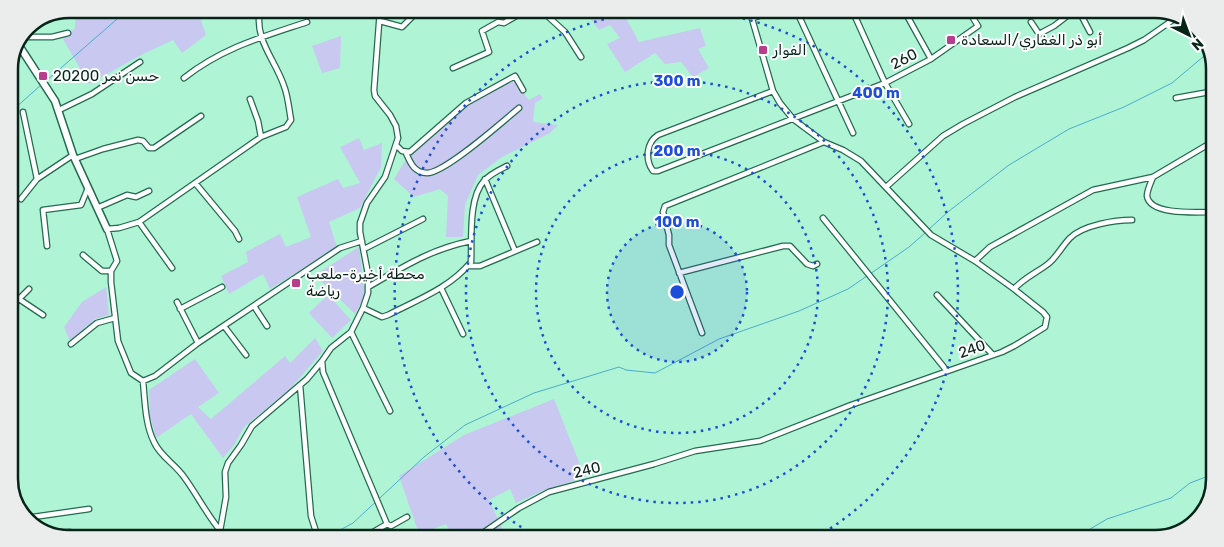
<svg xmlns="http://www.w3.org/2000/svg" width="1224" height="547" font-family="Rubik,'Noto Naskh Arabic',sans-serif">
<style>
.green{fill:#c8c8f0}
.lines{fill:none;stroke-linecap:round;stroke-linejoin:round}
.stream{stroke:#4dabcd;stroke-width:1}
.street-casing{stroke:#256a50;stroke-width:7}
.secondary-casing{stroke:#256a50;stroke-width:9}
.street{stroke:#fff;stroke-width:4.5}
.secondary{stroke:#fff;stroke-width:6}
.ring{fill:none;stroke:#1d4ed8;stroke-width:2.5;stroke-dasharray:2.5 5}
.poi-dot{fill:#b93d8d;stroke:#fff;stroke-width:2}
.labels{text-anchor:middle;stroke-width:4;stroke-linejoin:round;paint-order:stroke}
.poi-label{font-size:15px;fill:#072419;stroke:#fff;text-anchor:start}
.street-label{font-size:15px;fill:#072419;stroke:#fff}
.rim{fill:none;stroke:#072419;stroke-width:2.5}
.centre{fill:#1d4ed8;stroke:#fff;stroke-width:2.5}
.ring-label{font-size:15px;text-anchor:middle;font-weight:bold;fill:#1d4ed8;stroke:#fff;stroke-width:4;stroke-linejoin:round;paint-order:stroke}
</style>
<rect width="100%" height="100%" fill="#aff5d5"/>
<path class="green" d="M76,9H201L198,11L206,35L182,53L173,40L143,54L89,84L63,39L75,28Z
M585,11H622L639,42L700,28L706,46L698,49L709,68L693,77L681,62L665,64L655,53L625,72L607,44L620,38L610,25L599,30Z
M341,36L340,68L322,73L312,46Z
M513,79L529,100L540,94L543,98L535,103L533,122L558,125L550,133L502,157L478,175L465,205L463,237H446L448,196L440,189L414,197L394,179L408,156L470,101Z
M359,138L364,150L382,143L381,167L360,208L329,222L337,247L270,289L263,274L229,294L221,276L248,262L246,252L280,234L286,247L311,237L297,197L338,179L343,188L360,183L340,147Z
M359,247L365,295L355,314L315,275Z
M106,287L109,315L95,319L70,341L64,327L82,302Z
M328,295L351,320L332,338L309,313Z
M315,338L323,351L290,389L244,427L234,445L223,458L191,414L156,438L150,416L149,390L195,359L219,393L198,407L211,419L285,356L290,363Z
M554,399L585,477L542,491L516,503L510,489L489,500L506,536L452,535L446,524L419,534L399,476L464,435Z"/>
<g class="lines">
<path class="stream" d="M114,9L124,13L180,9
M46,81L124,13
M9,116L14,109L41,85
M928,230L949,211L1009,165L1069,129L1124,107L1172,83L1210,51
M870,274L909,247L925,233
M331,535L353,523L424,457L465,425L534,393L619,367L626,370L655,373L719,339L799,311L848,289L867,276
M1075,538L1107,519L1171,498L1190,483L1211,475"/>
<g class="street-casing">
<path id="street" d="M260,10C254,40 275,59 284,86C288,96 289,109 291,120L286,127L261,137L139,222L119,228L107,229L117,261L111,271V282L118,341L131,373L143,381L155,376L198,343L340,248L362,241
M380,10L374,90L375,96L390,115L396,126L398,138L385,177L367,203L360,223V232L368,274V293L363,308L351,332L331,348L322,361L323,372L387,524
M542,11L565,32L581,57
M797,12L853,133
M853,12L885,83L909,124
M905,12L931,59
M1080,13L1090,32
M753,18L771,12
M380,21L402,27L419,10
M1031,22L1039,34L1054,26L1071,13
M22,37H52L68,33
M453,68L489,52L482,31L498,22L504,23L525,11
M184,78C222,48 262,37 307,22
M773,91L658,135C646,143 645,160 653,171H658L885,83L931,59L978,26L970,13
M1176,98L1215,91
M250,99L258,121L261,137
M59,110L92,94L140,62
M23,112L37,179
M396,145L402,151L410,152L466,103L515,76L523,90
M406,153C410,162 414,173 427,173C445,173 502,122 519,108
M75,159L103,149L138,140L143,141L149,148H154L201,116
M1153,177C1151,182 1147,190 1147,196C1150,216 1199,212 1214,212
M485,179L515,251
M196,184L235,231L239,239
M886,187L943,136L963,124L1015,97L1128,48L1144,40L1180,15
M21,199L37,179L73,155
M97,208L127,195L136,197L149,191
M823,218L947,371
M139,222L172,268
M47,246L43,210L81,205L88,188
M364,249L423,219
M83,255L102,271H111
M975,261L990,247L1093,190L1153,177L1214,141
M468,266H480L537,242
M679,273L783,246H790L807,264L813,266L817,264
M368,287C403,267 431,249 471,241
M441,288L463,334
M1014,289C1024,278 1036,273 1048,264C1057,257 1062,246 1070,238C1083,225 1115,220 1132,220
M937,295L993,355
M19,299L43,315
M177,302L198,343
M254,306L267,326
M363,308L382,317L388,315C417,300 450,288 471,262C472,240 468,198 484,181C490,174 499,170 507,166
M9,309L29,289
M180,309L222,287
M224,326L246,355
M351,332L390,411
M702,333L669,245V235L663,212L665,206L824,142
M71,344L97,323L115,318
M143,381C145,401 145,424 154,442C160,456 175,464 184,477C198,496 208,517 223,534
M300,385L311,516L317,535
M9,431C15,445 15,454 9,467
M9,482V483
M26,518L89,509
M220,531L226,497L225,472L228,463L241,445L252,426L307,379L322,361
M59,534L70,532L76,534
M368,535L387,524L391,526L407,517
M480,535L519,508L549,492L654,464L695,451L760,441L851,405L1002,352L1014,346L1045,327L1047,317L1043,312L1014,289L975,261L931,235L861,161L843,150L824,142L793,119L780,103L773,91L750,12"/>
</g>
<g class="secondary-casing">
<path id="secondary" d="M18,44L55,101L73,155L107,229"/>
</g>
<use href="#street" class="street"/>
<use href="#secondary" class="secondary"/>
</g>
<circle cx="677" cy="292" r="70" fill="#1d4ed8" fill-opacity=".12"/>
<g class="ring">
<circle cx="677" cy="292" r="70"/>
<circle cx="677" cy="292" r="141"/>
<circle cx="677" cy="292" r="211"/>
<path d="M534 535A282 282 0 0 1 650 11M706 12A282 282 0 0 1 818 536"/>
</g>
<g class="poi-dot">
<rect x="946" y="35" width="10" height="10" rx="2.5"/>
<rect x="758" y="45" width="10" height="10" rx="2.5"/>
<rect x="38" y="71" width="10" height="10" rx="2.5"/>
<rect x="291" y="278" width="10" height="10" rx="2.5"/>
</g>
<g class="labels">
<g class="poi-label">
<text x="961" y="45">أبو ذر الغفاري/السعادة</text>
<text x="773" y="55">الفوار</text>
<text x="53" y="81">حسن نمر 20200</text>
<text x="306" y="279">محطة أخيرة-ملعب<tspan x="306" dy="17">رياضة</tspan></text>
</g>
<g class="street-label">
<text transform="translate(904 59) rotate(-27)" y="5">260</text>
<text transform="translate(972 349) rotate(-19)" y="5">240</text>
<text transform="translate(587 470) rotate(-14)" y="5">240</text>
</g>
</g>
<path d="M0 0H1224V547H0ZM69 18H1155A51 51 0 0 1 1206 69V479A51 51 0 0 1 1155 530H69A51 51 0 0 1 18 479V69A51 51 0 0 1 69 18Z" fill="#ebeded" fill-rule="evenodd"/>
<path class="rim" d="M69 18H1155A51 51 0 0 1 1206 69V479A51 51 0 0 1 1155 530H69A51 51 0 0 1 18 479V69A51 51 0 0 1 69 18Z"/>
<circle cx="677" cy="292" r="8" class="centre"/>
<g class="ring-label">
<text x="677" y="86">300 m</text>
<text x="876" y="98">400 m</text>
<text x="677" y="156">200 m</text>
<text x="677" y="227">100 m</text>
</g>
<g transform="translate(1189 35) rotate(138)" stroke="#ffffff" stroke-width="4" paint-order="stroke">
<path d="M0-4L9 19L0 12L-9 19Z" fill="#072419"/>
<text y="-8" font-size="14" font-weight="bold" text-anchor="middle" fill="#072419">N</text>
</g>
</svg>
